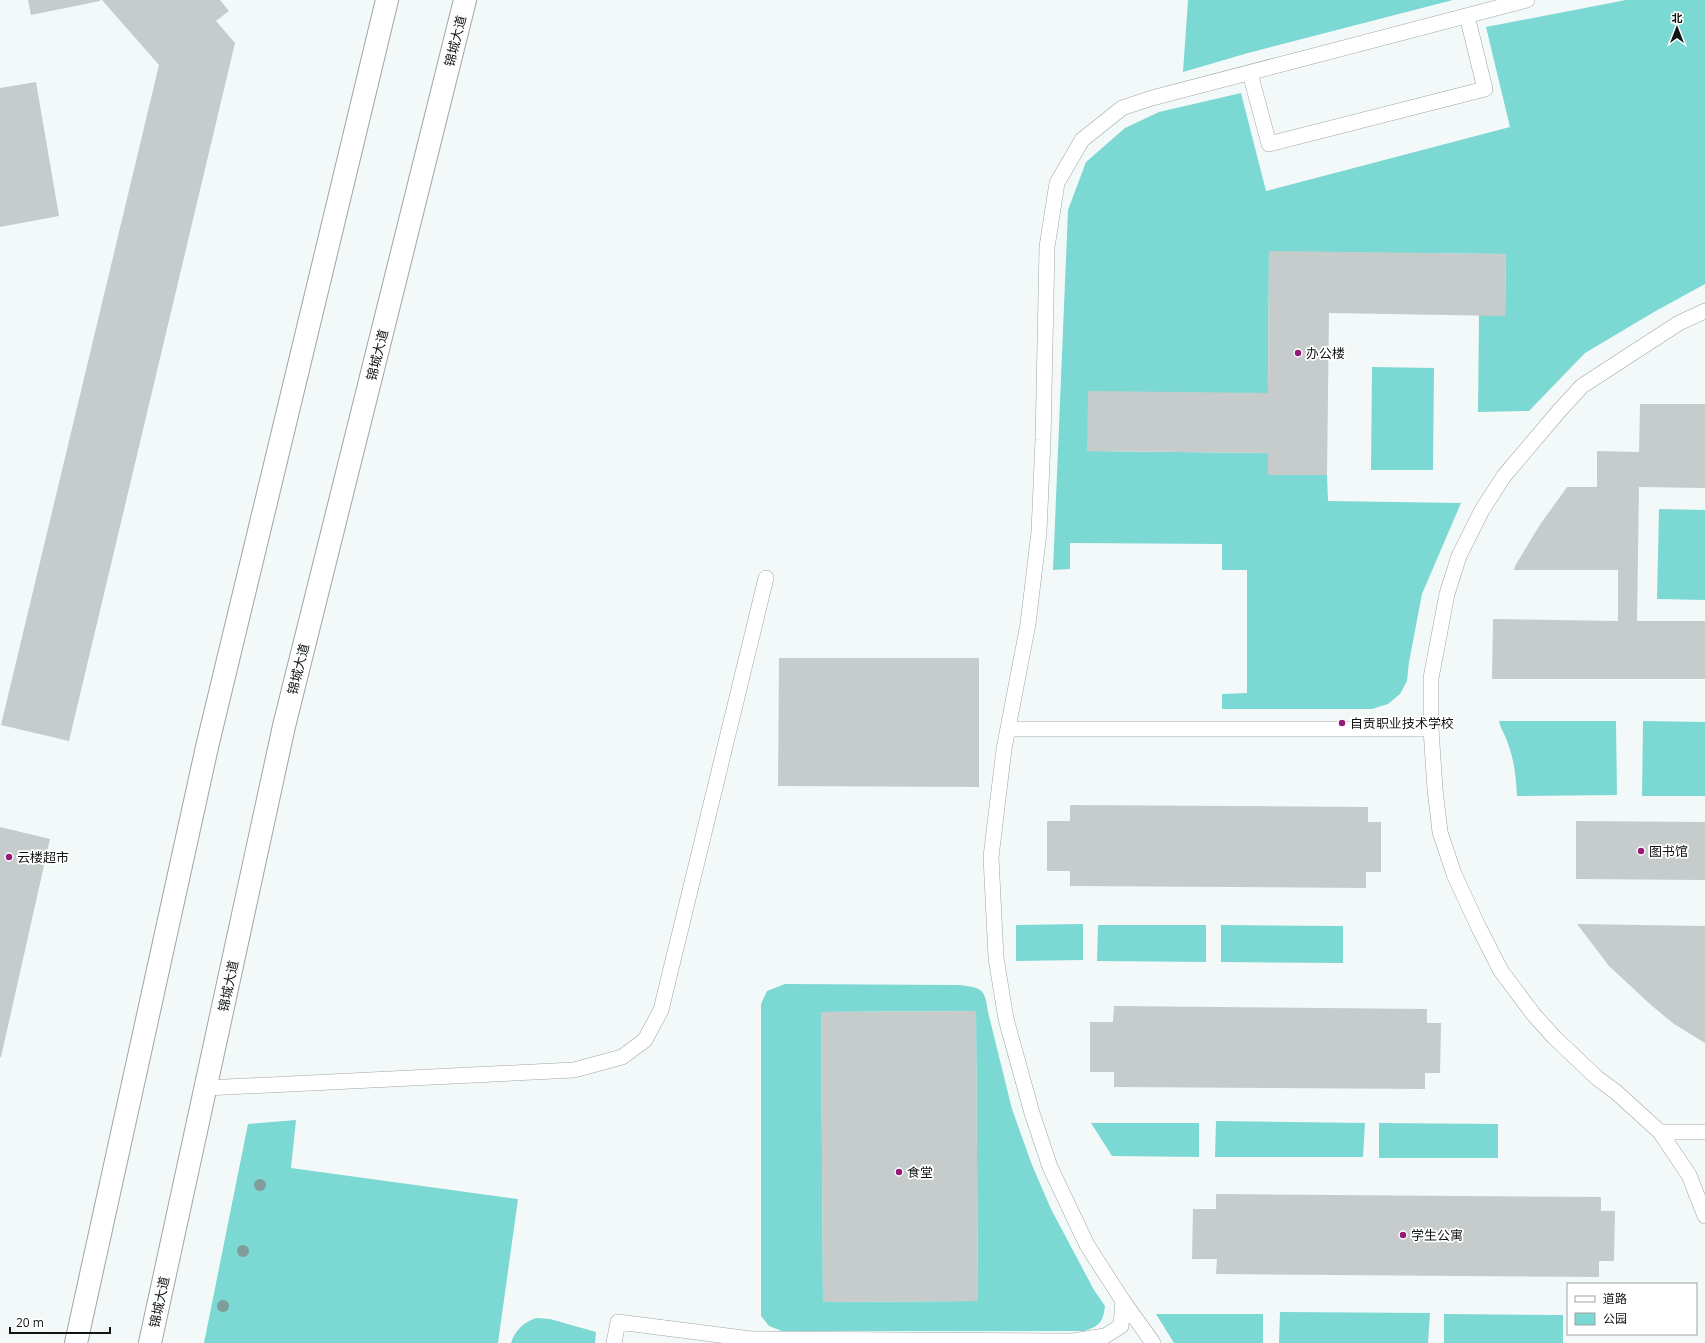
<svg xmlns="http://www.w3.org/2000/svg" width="1705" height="1343" font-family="'Open Sans','Noto Sans SC',sans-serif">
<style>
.green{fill:#7cd8d3;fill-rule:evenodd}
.building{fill:#c6cccb}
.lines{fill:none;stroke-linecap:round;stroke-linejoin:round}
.service-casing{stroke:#9fa5a4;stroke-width:16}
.secondary-casing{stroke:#9fa5a4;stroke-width:24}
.service{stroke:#fff;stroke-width:15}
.secondary{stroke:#fff;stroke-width:22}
.tree{fill:#809d9c}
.poi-dot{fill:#951b76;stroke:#fff;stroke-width:1.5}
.labels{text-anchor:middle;stroke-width:3.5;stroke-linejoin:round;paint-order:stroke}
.street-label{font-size:13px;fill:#121414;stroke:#fff}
.poi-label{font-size:13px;fill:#121414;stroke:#fff;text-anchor:start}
</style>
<rect width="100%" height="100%" fill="#f3f9f9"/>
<path class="green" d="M1188,0H1453L1248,53L1183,72Z
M1626,0H1705V284L1654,312L1585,353L1529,411L1478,412L1479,315H1505L1506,254L1269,252L1268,393L1088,451L1268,453V475H1327L1328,501L1461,503L1422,594L1409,662L1407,681L1400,694L1388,704L1372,709H1222V694L1247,693V570H1222V544L1070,543V569L1053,570L1068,210L1086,162L1125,128L1159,112L1241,93L1266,191L1510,127L1486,27Z
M1372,367L1434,368L1433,470H1371Z
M1659,509L1705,510V600L1657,599Z
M1499,721H1616L1617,795L1517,796C1516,776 1514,759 1507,741C1505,734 1500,728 1499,721Z
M1643,721L1705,722V796H1642Z
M1083,924V960L1016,961V925Z
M1098,925H1206V962L1097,961Z
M1221,925L1343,926V963L1221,962Z
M785,984L959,985C982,988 985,988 988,1012L1012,1109L1032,1165L1051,1209L1094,1290L1105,1306C1103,1322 1100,1326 1084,1331H782L769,1326L761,1316V1004L767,991ZM976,1011L978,1301L823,1302L821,1012Z
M296,1120L291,1168L518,1199L498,1343H204L248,1124Z
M1216,1121L1365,1123L1363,1157H1215Z
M1091,1123H1199V1157L1112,1156Z
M1379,1123L1498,1124V1158H1379Z
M1280,1312L1430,1313L1428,1343H1279Z
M1156,1314H1263V1343H1174Z
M1444,1314L1563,1315V1343H1444Z
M536,1318L550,1319L596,1332L595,1343H511C515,1330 524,1322 536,1318Z"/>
<path class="building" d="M28,0H100V1L31,15Z
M102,0H220L229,11L216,21L235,43L69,741L1,725L159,65Z
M36,82L59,216L0,227V88Z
M1269,251L1506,254L1505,316L1329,313L1327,475H1268V453L1087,451L1088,391L1268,393Z
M1640,404H1705V488L1639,487L1637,621H1705V679H1492L1493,619L1618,621V570H1514L1515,566L1541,523L1565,490L1567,487H1597V451L1639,452Z
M779,658H979V787L778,786Z
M1070,805L1368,807V822H1381V872H1366V888L1070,886V871H1047V821H1070Z
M1576,821L1705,822V880L1576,879Z
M0,827L50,839L1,1057H0Z
M1577,924L1705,926V1043L1674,1024L1651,1005L1609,966Z
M1114,1006L1427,1009V1023H1441L1440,1073H1425V1089L1114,1087V1072H1090V1022H1113Z
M976,1011L978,1301L823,1302L821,1012Z
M1216,1194L1601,1197V1211H1615L1614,1261H1599V1277L1216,1274L1217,1259H1192L1193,1209H1216Z"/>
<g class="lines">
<g class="service-casing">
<path id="service" d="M1250,73L1269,144L1485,89L1467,16
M1705,311L1679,323L1582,386L1560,410L1504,476L1482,510L1459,556L1447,594L1431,678V729L1435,789L1440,832L1454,874L1478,926L1501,971L1534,1015L1554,1037L1597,1078L1616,1092L1660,1132L1689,1175L1705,1216
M1008,729H1431
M206,1088L574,1070L622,1057L645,1040L661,1010L766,578
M1660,1132H1705
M614,1343L618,1322L751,1339L1073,1341L1105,1336L1121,1326L1123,1301
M1153,1343L1123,1301L1087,1245L1050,1167L1032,1113L1006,1019L996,958L991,857L1004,749L1028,624L1039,532L1043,440L1047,247L1057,183L1082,140L1122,108L1152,98L1527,0"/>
</g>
<g class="secondary-casing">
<path id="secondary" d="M76,1343L207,747L387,0
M150,1343L284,726L465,0"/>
</g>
<use href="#service" class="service"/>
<use href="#secondary" class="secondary"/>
</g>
<g class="tree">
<circle cx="260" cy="1185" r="6"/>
<circle cx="243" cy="1251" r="6"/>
<circle cx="223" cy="1306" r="6"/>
</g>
<g class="poi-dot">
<circle cx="1298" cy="353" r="4"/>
<circle cx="1342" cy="723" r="4"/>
<circle cx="1641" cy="851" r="4"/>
<circle cx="9" cy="857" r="4"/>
<circle cx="899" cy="1172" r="4"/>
<circle cx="1403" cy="1235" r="4"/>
</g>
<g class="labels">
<g class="street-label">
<text transform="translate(455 41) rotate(-76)" y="5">锦城大道</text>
<text transform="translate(377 355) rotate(-76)" y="5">锦城大道</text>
<text transform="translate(298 669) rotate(-76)" y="5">锦城大道</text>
<text transform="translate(228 986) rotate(-78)" y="5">锦城大道</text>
<text transform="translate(159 1302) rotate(-78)" y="5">锦城大道</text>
</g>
<g class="poi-label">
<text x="1306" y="358">办公楼</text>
<text x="1350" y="728">自贡职业技术学校</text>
<text x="1649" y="856">图书馆</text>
<text x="17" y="862">云楼超市</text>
<text x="907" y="1177">食堂</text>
<text x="1411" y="1240">学生公寓</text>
</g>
</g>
<rect x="1567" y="1283" width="130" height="52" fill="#ffffff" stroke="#a0a1a1"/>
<rect x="1575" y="1296" width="20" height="6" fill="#ffffff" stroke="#a0a1a1"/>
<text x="1603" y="1303" font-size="12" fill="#121414">道路</text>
<rect x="1575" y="1313" width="20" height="12" fill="#7cd8d3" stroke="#a0a1a1"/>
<text x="1603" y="1323" font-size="12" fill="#121414">公园</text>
<g transform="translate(1677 28)" stroke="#ffffff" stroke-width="3" paint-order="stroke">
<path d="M0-3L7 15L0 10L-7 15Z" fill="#121414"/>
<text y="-6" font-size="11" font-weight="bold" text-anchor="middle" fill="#121414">北</text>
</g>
<path d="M10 1327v6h100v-6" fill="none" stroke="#121414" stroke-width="2"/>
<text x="16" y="1327" font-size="12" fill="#121414" stroke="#ffffff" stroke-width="3" paint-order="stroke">20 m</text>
</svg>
